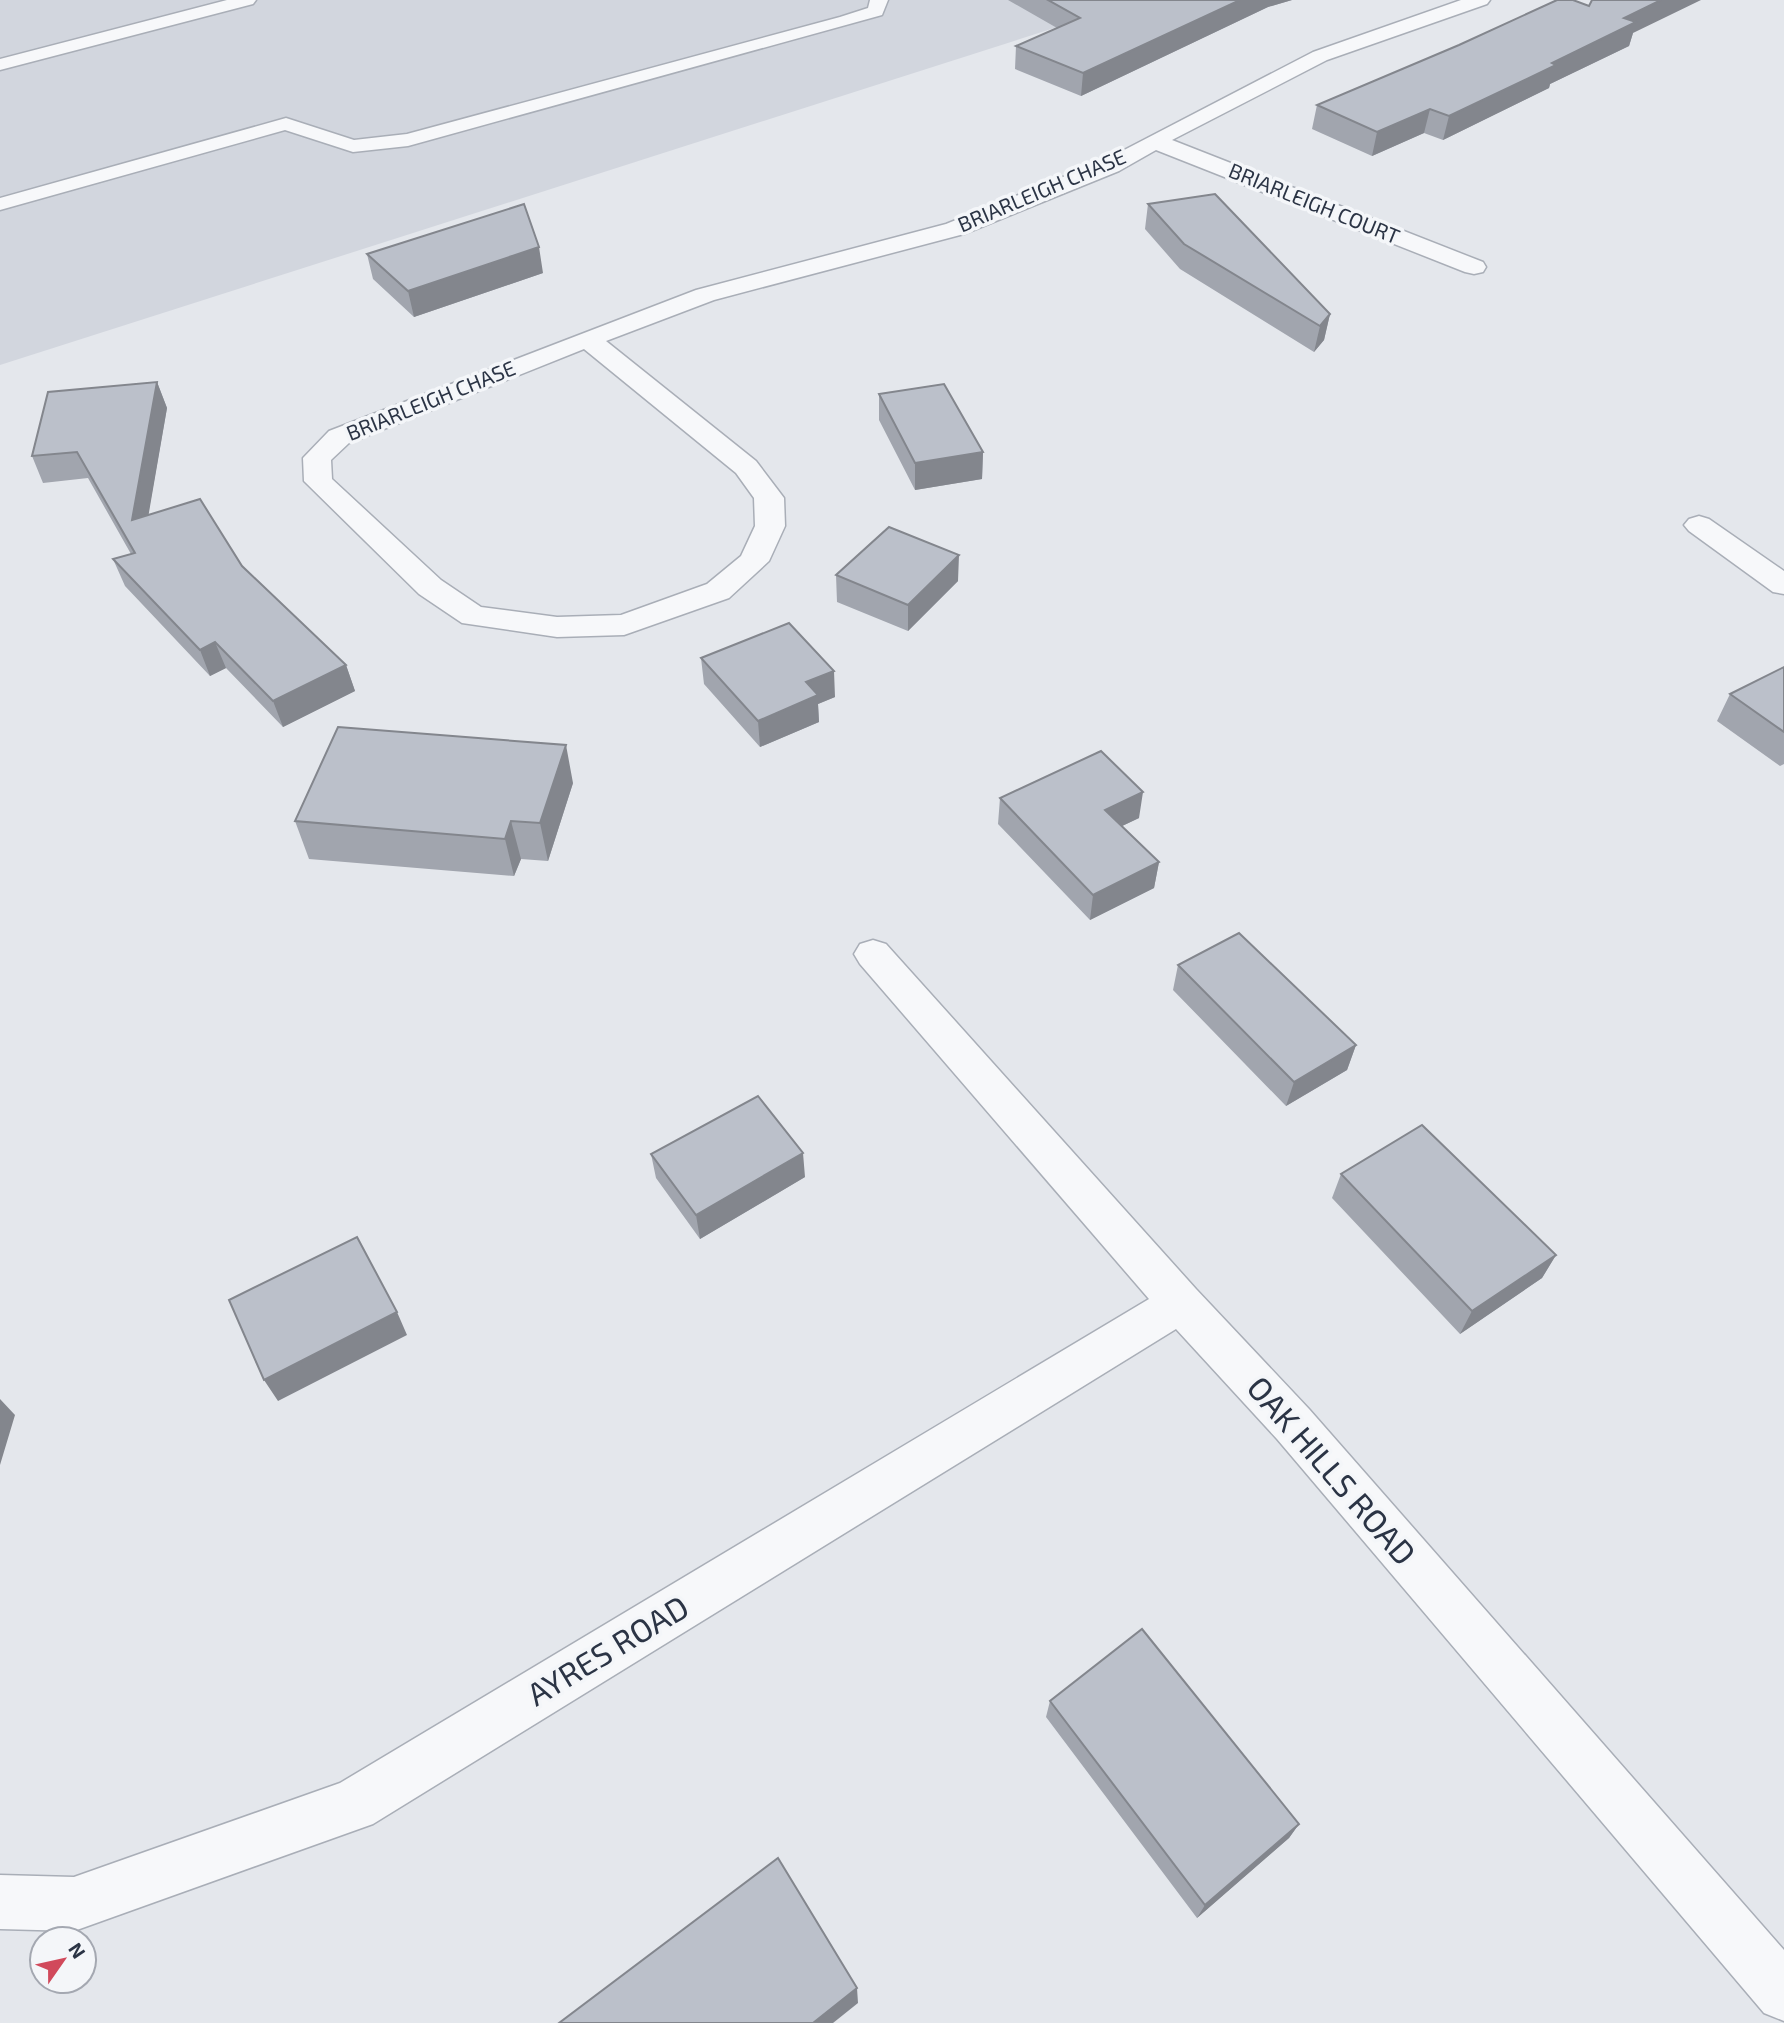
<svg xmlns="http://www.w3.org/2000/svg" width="1784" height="2023" font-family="'Exo 2',sans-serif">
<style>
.built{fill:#d2d6de}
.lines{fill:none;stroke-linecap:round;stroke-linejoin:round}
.service-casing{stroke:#a9aeb7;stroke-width:3}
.minor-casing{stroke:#a9aeb7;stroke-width:3}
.service{fill:#f7f8fa;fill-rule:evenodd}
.minor{fill:#f7f8fa;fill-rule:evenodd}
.wall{fill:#a1a5ae}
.shaded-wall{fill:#83868d}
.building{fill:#bbc0ca;stroke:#83868d;stroke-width:2}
.labels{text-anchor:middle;stroke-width:7;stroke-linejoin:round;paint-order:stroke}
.far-street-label{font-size:21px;fill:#2b3445;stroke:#f4f6f9}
.near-street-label{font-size:32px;fill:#2b3445;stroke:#f4f6f9}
</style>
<rect width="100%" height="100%" fill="#e4e7ec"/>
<path class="built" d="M0,0H1142L0,365Z"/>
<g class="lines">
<g class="service-casing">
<path id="service" d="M227,0H256L253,4L0,70V59Z
M870,0H888L882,15L408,146L353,152L285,130L0,210V198L286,118L354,140L407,134L840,17L868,8Z"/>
</g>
<g class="minor-casing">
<path id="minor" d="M1461,0H1490L1487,4L1327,60L1172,140L1483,262L1486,267L1483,272L1474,274L1465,272L1156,150L1119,171L964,234L714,300L606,341L756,461L784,498L785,526L769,561L729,598L624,635L557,637L462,623L419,594L304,481L303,458L329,431L696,290L946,224L1103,161L1313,52ZM584,349L736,473L754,498L755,526L741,556L707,584L621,615L557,617L481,607L441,580L332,479L331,460L349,443Z
M1699,516L1709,519L1784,571V594L1773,592L1689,531L1684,525L1689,519Z
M873,940L886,944L1196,1289L1309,1409L1784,1950V2021L1764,2013L1277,1439L1176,1329L373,1824L74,1931L0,1929V1875L74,1877L340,1783L1149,1299L860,964L854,954L860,944Z"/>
</g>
<use href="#service" class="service"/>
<use href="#minor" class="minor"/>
</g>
<path class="wall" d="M1008,0H1292L1268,7L1081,96L1015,69L1016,46L1057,28Z
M1633,33L1629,46L1550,84L1549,88L1443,140L1424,133L1372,156L1312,129L1317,105Z
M1148,204L1330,314L1324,340L1314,352L1180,269L1145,229Z
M367,254L543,273L414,317L373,279Z
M157,382L167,408L148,515L242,566L346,665L355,691L283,727L226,668L210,676L125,586L113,559L131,554L88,478L43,483L32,456Z
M879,394L983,452L982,479L915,490L879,420Z
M836,575L958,581L908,631L837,602Z
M701,658L835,697L818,704L819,722L760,747L704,684Z
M1784,667V764L1780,766L1717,721L1730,694Z
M573,783L548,861L521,859L514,876L309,859L295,821Z
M1000,798L1139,818L1122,826L1159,862L1154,888L1090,920L998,824Z
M1178,965L1356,1045L1347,1070L1286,1106L1173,990Z
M651,1154L805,1177L700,1239L656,1178Z
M1341,1174L1556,1255L1542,1278L1460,1334L1332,1198Z
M1050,1701L1299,1824L1289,1838L1197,1918L1046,1717Z"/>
<path class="shaded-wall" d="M1240,0H1292L1268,7L1081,96L1083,73Z
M1661,0H1701L1633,33L1629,46L1550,84L1549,88L1443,140L1449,116L1552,63L1624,18Z
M1430,109L1424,133L1372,156L1377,132Z
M539,247L543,273L414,317L408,291Z
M1330,314L1324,340L1314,352L1320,326Z
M157,382L167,408L143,547L132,520Z
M983,452L982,479L915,490V463Z
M959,555L958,581L908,631V605Z
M215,642L226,668L210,676L200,650Z
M346,665L355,691L283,727L273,701Z
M834,671L835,697L818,704L819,722L760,747L758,721L806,682Z
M566,745L573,783L548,861L540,823Z
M1143,792L1139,818L1101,836L1105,810Z
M511,821L521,859L514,876L505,839Z
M1159,862L1154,888L1090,920L1093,895Z
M1356,1045L1347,1070L1286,1106L1294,1082Z
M803,1153L805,1177L700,1239L696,1215Z
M1556,1255L1542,1278L1460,1334L1472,1311Z
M397,1312L407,1335L278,1401L264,1380Z
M0,1399L15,1415L0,1465Z
M1299,1824L1289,1838L1197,1918L1205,1905Z
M857,1988L858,2003L833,2023H813Z"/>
<path class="building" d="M1048,0H1240L1083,73L1016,46L1080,18Z
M1557,0H1573L1589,6L1592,0H1661L1624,18L1636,22L1552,63L1556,65L1449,116L1430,109L1377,132L1317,105L1459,45Z
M1215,194L1330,314L1320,326L1184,244L1148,204Z
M524,204L539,247L408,291L367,254Z
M157,382L132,520L200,499L242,566L346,665L273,701L215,642L200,650L113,559L135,553L77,452L32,456L48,392Z
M944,384L983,452L915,463L879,394Z
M889,527L959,555L908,605L836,575Z
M789,623L834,671L806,682L818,695L758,721L701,658Z
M1784,667V732L1730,694Z
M338,727L566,745L540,823L511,821L505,839L295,821Z
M1101,751L1143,792L1105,810L1159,862L1093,895L1000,798Z
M1239,933L1356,1045L1294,1082L1178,965Z
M758,1096L803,1153L696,1215L651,1154Z
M1422,1125L1556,1255L1472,1311L1341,1174Z
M357,1237L397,1312L264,1380L229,1300Z
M1142,1629L1299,1824L1205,1905L1050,1701Z
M778,1858L857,1988L813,2023H559Z"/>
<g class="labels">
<g class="far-street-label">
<text transform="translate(1042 191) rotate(-23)" y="7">BRIARLEIGH CHASE</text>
<text transform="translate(1314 204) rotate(22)" y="7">BRIARLEIGH COURT</text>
<text transform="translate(431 401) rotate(-22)" y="7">BRIARLEIGH CHASE</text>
</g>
<g class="near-street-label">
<text transform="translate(1331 1471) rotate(49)" y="11">OAK HILLS ROAD</text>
<text transform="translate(608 1651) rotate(-31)" y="11">AYRES ROAD</text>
</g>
</g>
<g transform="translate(63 1960) rotate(56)"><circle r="33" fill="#f4f6f9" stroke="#a4a8b1" stroke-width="2"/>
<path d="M0-5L12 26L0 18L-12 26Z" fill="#d1495b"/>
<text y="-10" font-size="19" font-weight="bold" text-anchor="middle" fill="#2b3445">N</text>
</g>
</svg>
